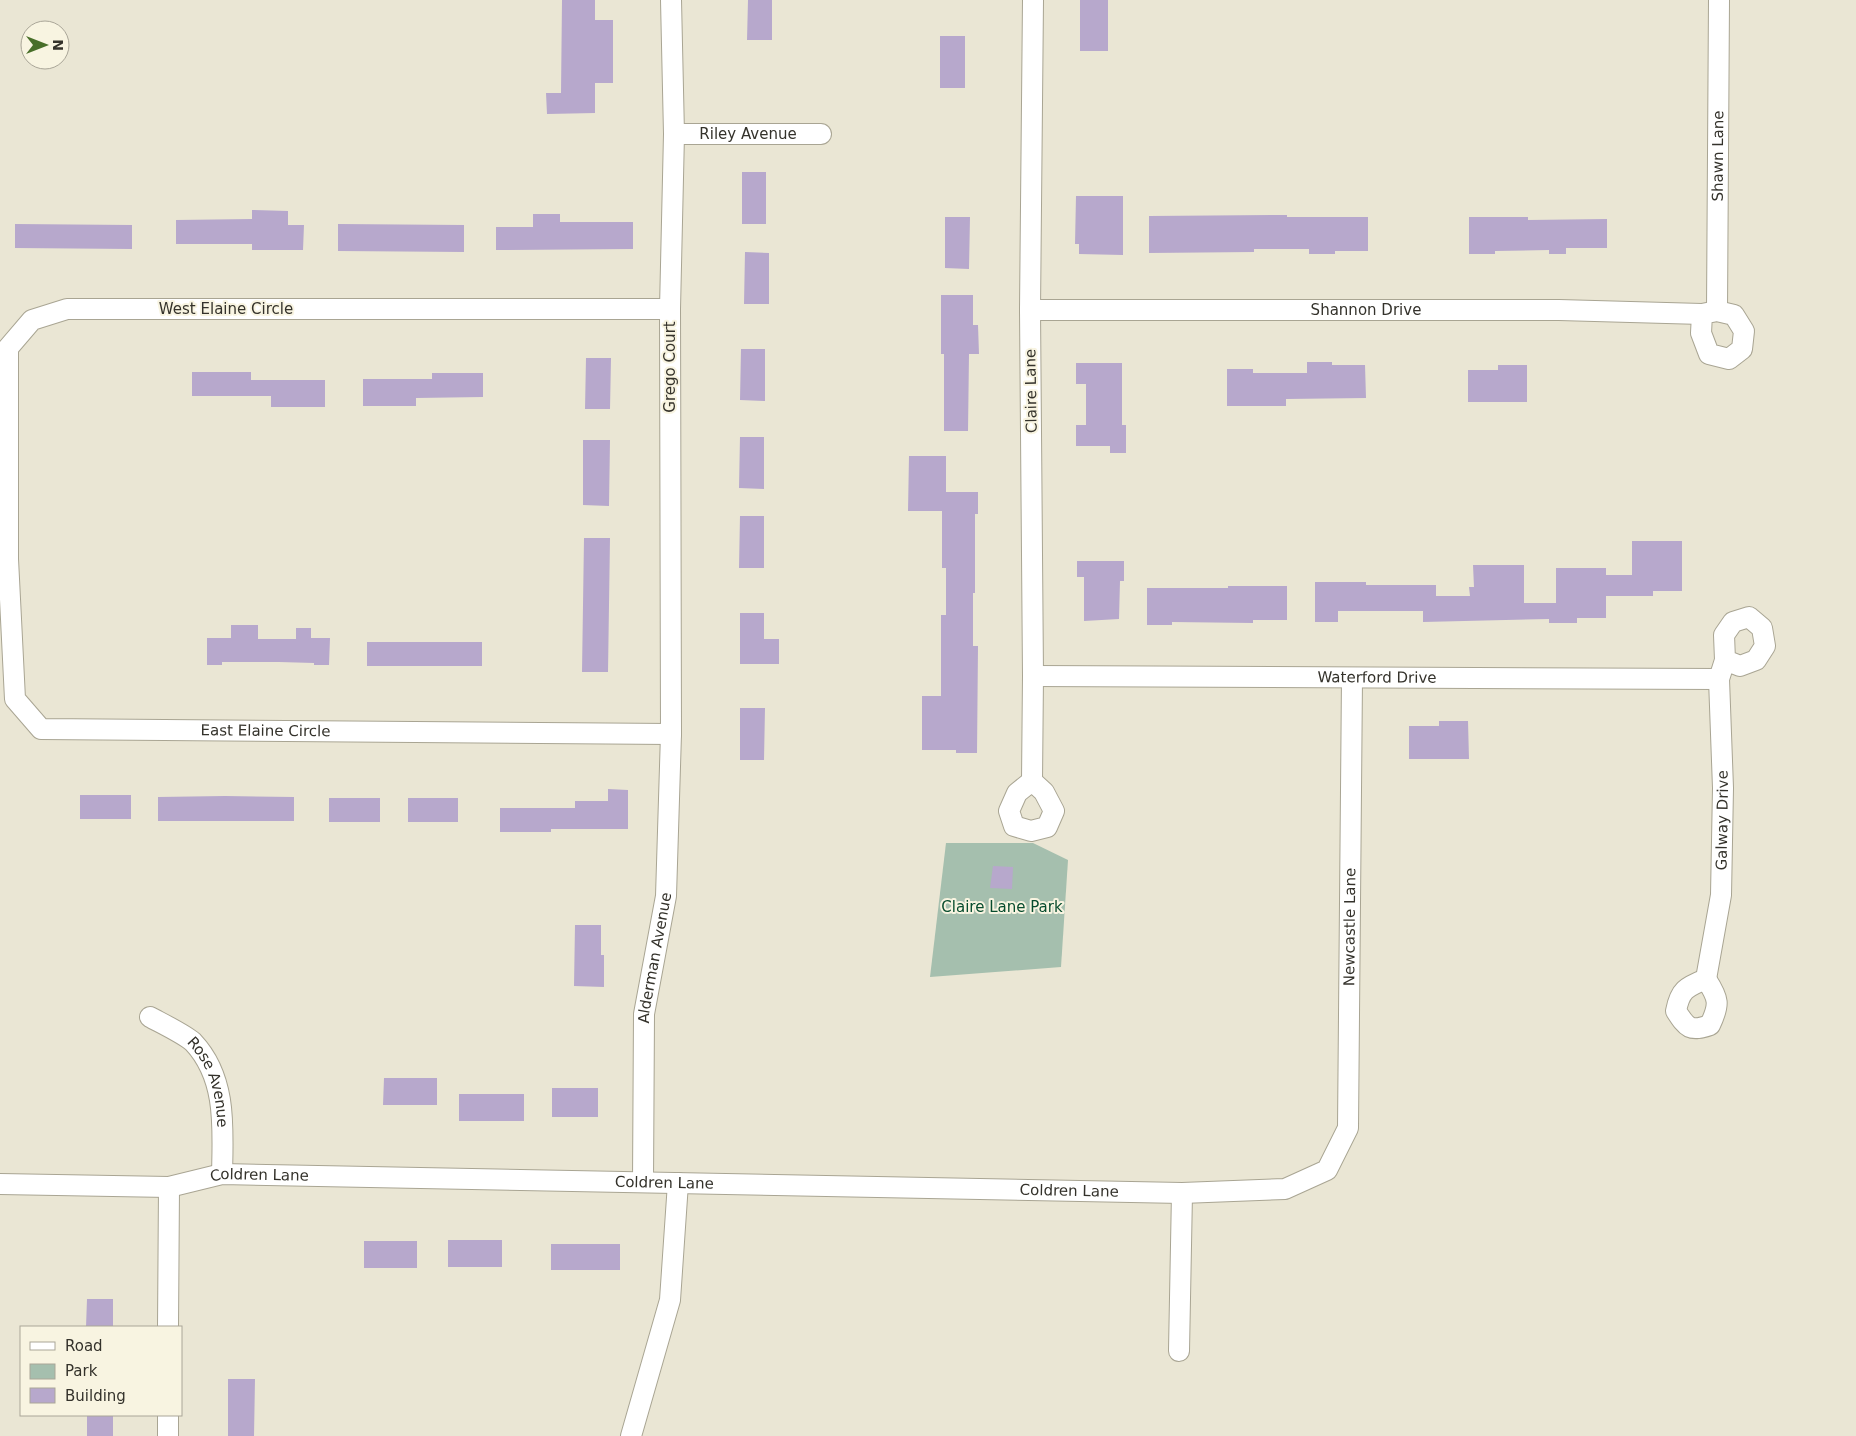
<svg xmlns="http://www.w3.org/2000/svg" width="1856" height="1436" font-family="'DejaVu Sans',sans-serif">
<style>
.green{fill:#a5bfae}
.building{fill:#b7a8cc}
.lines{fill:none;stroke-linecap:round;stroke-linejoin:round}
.street-casing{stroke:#a9a593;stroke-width:22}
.street{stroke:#fff;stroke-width:20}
.labels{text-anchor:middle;stroke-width:4;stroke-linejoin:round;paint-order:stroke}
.street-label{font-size:15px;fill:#34322b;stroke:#f8f4e1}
.park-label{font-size:15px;fill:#074c2e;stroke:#f8f4e1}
</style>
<rect width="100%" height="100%" fill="#eae6d4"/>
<path class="green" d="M946,843H1033L1068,860L1061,967L930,977Z"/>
<path class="building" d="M562,0H595V20H613V83H595V113L547,114L546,93H561Z
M748,0H772V40H747Z
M1080,0H1108V51H1080Z
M940,36H965V88H940Z
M742,172H766V224H742Z
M1076,196H1123V255L1079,254V244H1075Z
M252,210L288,211V225H304L303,250H252V244H176V220L252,219Z
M533,214H560V222H633V249L496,250V227H533Z
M1287,215V217H1368V251H1335V254H1309V249H1254V252L1149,253V216Z
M945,217H970L969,269L945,268Z
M1469,217H1528V220L1607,219V248H1566V254H1549V250L1495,251V254H1469Z
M15,224L132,225V249L15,248Z
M338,224L464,225V252L338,251Z
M745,252L769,253V304H744Z
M941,295H973V325H978L979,354H969L968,431H944V354H941Z
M741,349H765V401L740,400Z
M586,358H611L610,409H585Z
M1307,362H1332V365H1365L1366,398L1286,399V406H1227V369H1253V373H1307Z
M1076,363H1122V425H1126V453H1110V446H1076V425H1086V384H1076Z
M1498,365H1527V402H1468V370H1498Z
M192,372H251V380H325V407H271V396H192Z
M432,373H483V397L416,398V406H363V379H432Z
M740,437H764V489L739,488Z
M583,440H610L609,506L583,505Z
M909,456H946V492H978V514H975V593H973V646H978L977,753H956V750H922V696H941V615H946V568H942V511H908Z
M740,516H764V568H739Z
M584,538H610L608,672H582Z
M1632,541H1682V591H1653V596H1606V618H1577V623H1549V619L1423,622V611H1338V622H1315V582H1366V585H1436V596H1470L1469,587H1474L1473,565H1524V603H1556V568H1606V575H1632Z
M1077,561H1124V581H1120L1119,619L1084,621V577H1077Z
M1228,586H1287V620H1253V623L1172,622V625H1147V588H1228Z
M740,613H764V639H779V664H740Z
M231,625H258V639H296V628H311V638H330L329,665H314V663L279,662H222V665H207V638H231Z
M367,642H482V666H367Z
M740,708H765L764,760H740Z
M1439,721H1468L1469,759H1409V726H1439Z
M608,789L628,790V829H551V832H500V808H575V801H608Z
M80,795H131V819H80Z
M225,796L294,797V821H158V797Z
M329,798H380V822H329Z
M408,798H458V822H408Z
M993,866L1013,867L1012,889L990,888Z
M575,925H601V955H604V987L574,986Z
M384,1078H437V1105H383Z
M552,1088H598V1117H552Z
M459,1094H524V1121H459Z
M448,1240H502V1267H448Z
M364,1241H417V1268H364Z
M551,1244H620V1270H551Z
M87,1299H113V1327H86Z
M228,1379H255L254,1436H228Z
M87,1415H113V1436H87Z"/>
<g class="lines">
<g class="street-casing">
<g id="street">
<path id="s1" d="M674,134H821"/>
<path id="s2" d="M670,309H67L32,320L8,348V559L15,699L41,729L671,734"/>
<path id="s3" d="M1030,310H1559L1702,314"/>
<path id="s4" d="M1717,311L1719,0"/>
<path d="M1717,311L1734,315L1744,331L1742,349L1729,359L1709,354L1701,333L1702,314Z"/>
<path id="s5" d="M1033,676L1719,679"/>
<path d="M1032,781L1033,676L1030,310L1033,0"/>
<path d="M1032,781L1044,792L1054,811L1047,827L1031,831L1014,826L1009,811L1017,793Z"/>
<path id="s6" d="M1706,979L1721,895L1723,788L1719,679L1725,660L1724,635L1733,622L1749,617L1762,628L1765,646L1756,660L1740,666L1725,660"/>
<path d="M1706,979C1719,999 1720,1004 1710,1025C1690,1032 1687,1028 1676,1011C1680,990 1686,987 1706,979Z"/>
<path id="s7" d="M150,1017C161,1023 184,1034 193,1042C227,1078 223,1128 222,1174"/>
<path id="s8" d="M643,1182L644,1014L666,896L671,734L670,309L674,134L671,0"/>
<path id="s9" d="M0,1184L169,1187L222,1174L1182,1193L1285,1189L1327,1170L1348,1128L1352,678"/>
<path d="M168,1327L169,1187"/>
<path d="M1179,1351L1182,1193"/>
<path d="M168,1436V1415"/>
<path d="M631,1436L670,1300L678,1183"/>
</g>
</g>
<use href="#street" class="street"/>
</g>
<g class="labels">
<g class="street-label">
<text dy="5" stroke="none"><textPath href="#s1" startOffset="74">Riley Avenue</textPath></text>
<text dy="5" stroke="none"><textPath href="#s4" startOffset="155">Shawn Lane</textPath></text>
<text x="226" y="314">West Elaine Circle</text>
<text dy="5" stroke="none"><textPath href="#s3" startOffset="336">Shannon Drive</textPath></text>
<text transform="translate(670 367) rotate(-90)" y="5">Grego Court</text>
<text transform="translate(1031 391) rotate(-91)" y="5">Claire Lane</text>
<text dy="5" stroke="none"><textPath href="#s5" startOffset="344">Waterford Drive</textPath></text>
<text dy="5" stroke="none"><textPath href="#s2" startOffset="1292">East Elaine Circle</textPath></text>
<text dy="5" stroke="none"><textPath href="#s6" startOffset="160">Galway Drive</textPath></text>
<text dy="5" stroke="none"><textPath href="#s9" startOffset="1581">Newcastle Lane</textPath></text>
<text dy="5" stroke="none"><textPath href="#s8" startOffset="225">Alderman Avenue</textPath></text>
<text dy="5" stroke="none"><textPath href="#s7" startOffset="94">Rose Avenue</textPath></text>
<text dy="5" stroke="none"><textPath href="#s9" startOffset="261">Coldren Lane</textPath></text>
<text dy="5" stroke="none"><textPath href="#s9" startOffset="666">Coldren Lane</textPath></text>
<text dy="5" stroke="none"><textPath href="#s9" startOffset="1071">Coldren Lane</textPath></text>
</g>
<g class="park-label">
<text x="1002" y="912">Claire Lane Park</text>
</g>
</g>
<rect x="20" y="1326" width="162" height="90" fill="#f8f4e1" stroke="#aaa698"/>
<rect x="30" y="1342" width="25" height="8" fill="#ffffff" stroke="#aaa698"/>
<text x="65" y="1351" font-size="15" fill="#34322b">Road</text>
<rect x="30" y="1364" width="25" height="15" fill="#a5bfae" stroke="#aaa698"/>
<text x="65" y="1376" font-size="15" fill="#34322b">Park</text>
<rect x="30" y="1388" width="25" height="15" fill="#b7a8cc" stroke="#aaa698"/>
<text x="65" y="1401" font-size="15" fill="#34322b">Building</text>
<g transform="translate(45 45) rotate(90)"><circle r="24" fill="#f8f4e1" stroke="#aaa698"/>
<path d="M0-4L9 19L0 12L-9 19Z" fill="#486e29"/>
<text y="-8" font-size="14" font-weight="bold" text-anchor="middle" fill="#34322b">N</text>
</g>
</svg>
